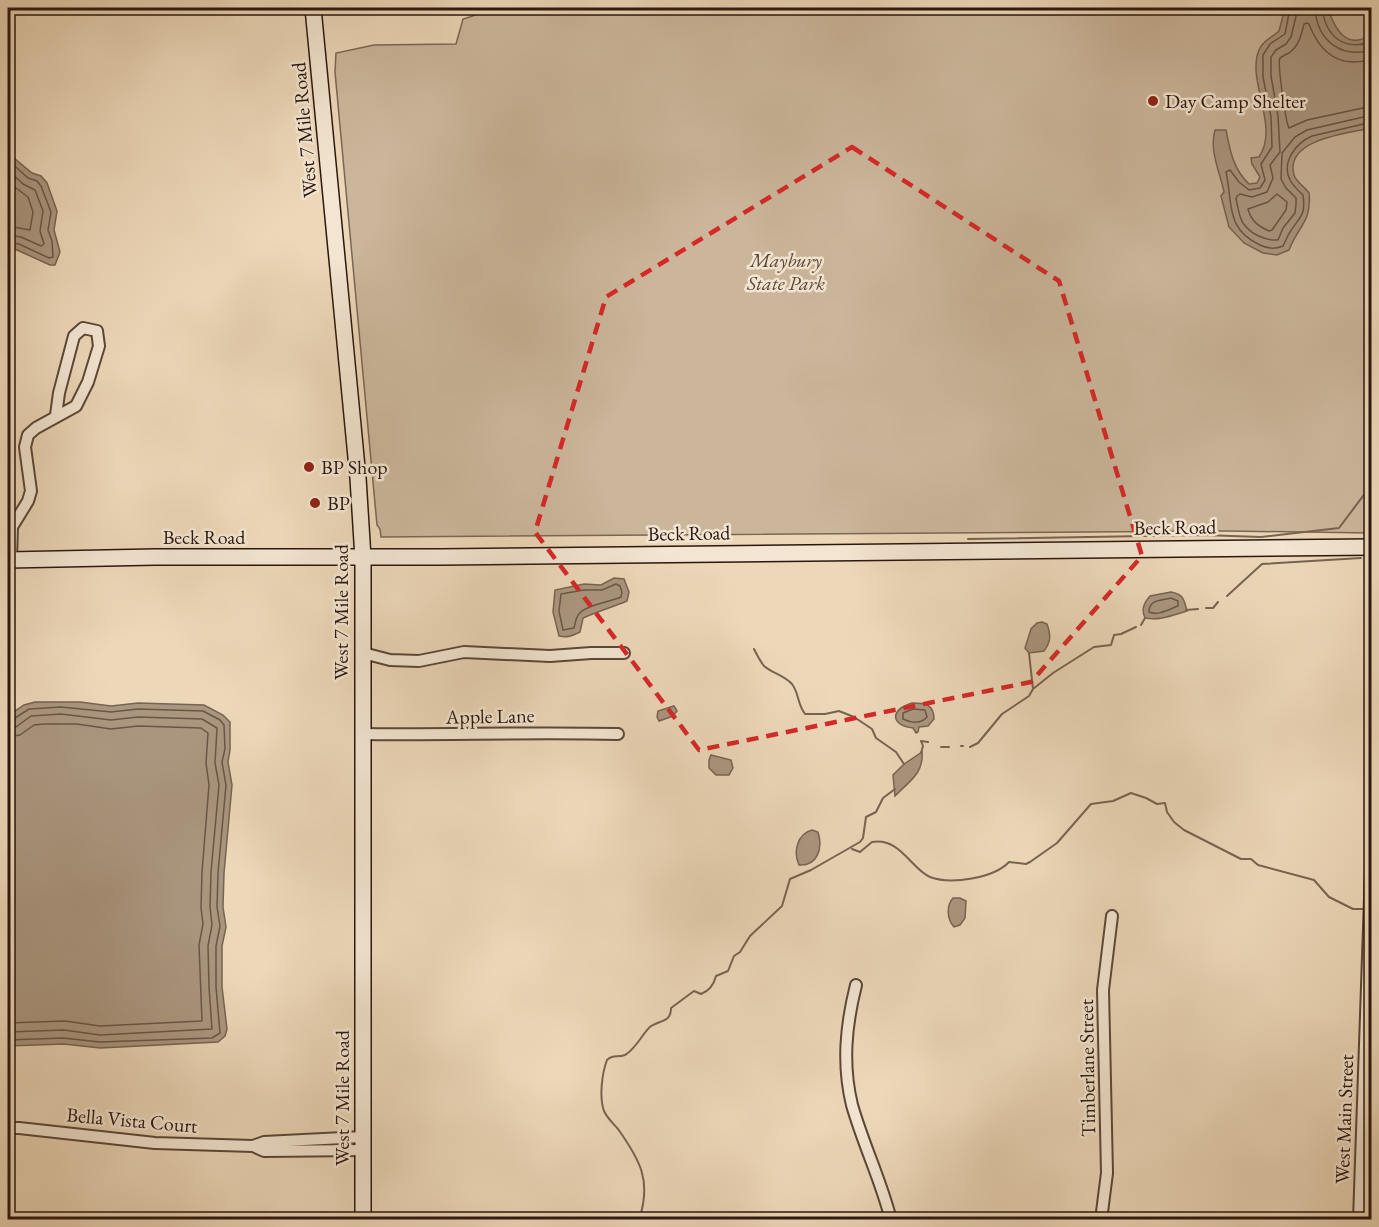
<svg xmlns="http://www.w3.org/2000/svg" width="1379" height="1227" font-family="'EB Garamond',serif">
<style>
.green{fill:#cbb69b;stroke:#7b6655;stroke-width:1.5}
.water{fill:#aa967f;stroke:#776352;stroke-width:1.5}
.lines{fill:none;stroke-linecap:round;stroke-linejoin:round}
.shore{stroke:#6a5647;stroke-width:1.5}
.stream{stroke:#776352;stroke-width:2}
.street-casing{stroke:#5b4739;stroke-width:14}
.secondary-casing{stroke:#2b170f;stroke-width:18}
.street{stroke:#f3e5d1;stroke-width:10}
.secondary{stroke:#f3e5d1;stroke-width:15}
.marked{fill:none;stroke:#d62828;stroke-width:4.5;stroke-dasharray:12 8;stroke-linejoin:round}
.poi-dot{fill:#8f2418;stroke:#f3e5d1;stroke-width:2}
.labels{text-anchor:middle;stroke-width:5;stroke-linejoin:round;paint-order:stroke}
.poi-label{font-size:20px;fill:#2b170f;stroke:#f3e5d1;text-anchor:start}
.street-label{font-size:20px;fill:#2b170f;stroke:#f3e5d1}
.park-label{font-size:20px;font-style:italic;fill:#5b4739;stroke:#f3e5d1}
</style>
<rect width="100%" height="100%" fill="#ecd7b8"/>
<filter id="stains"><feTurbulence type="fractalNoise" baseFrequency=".00333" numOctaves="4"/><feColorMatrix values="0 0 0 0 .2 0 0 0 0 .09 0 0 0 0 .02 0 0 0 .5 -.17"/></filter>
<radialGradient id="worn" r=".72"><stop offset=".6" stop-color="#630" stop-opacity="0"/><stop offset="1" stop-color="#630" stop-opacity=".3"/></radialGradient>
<path class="green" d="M476,8H1371V533L1226,531L381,537L380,529L377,525L335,72L336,53L374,45L456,44L463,19L476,15Z
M1371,995L1372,1219L1371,1220Z"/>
<path class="water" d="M1285,8H1328C1334,28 1347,52 1371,34L1372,128C1349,133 1284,139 1294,175C1296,182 1305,187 1309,193C1312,222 1298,226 1289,250L1277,255L1263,253L1244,243L1229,227L1221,196L1224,192C1220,172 1209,151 1215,130H1226C1230,150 1233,169 1249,184L1257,183L1260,177L1252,164L1251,158L1259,157C1280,126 1246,81 1259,50C1263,40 1272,38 1279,31Z
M8,153L32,173L41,176L47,183L57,211L54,230L60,252L55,265H50L17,250L8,248Z
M614,578L624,579L629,592L627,601C613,607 598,611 583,618L580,632C572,636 567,638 559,636L553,612L555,590L584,584L601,585Z
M1171,592C1183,594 1184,599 1187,611C1173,615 1160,621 1145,618C1141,609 1144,603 1150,596Z
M1042,622L1047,624C1051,635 1051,642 1044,651L1029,653L1025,648L1031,629L1037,623Z
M35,702H80L111,706L138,703L204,705L223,715L230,722V750L228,762L232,785L224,873L223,907L226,927L222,946V987L227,1029L225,1036L218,1042L100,1048L64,1044L8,1046V716L24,705Z
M912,703C925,703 934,704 934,719L928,726L919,727L918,732L916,733L913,728C890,725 890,710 912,703Z
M674,706L677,711L673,716L659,721L657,717L658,711Z
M922,752C924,774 908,782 895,796L893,775L904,764Z
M711,755L731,760L733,768L729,775H716L709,768V760Z
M812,830L818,832C823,848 818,866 799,865C793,852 797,834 812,830Z
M953,898H960L966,901L965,918L960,925L954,927C947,919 946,906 953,898Z"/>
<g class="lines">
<path class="shore" d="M1290,8L1285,34L1270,44L1263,55V77L1271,117L1272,147L1261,164L1265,180L1260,188L1249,190L1239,182L1230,170L1226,172C1233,203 1225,229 1260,245C1268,249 1276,249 1283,246C1286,241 1287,236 1290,232C1300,216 1306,216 1303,195C1298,190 1293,186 1290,180C1281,162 1296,143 1312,136L1372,122
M1298,8L1291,37L1286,44L1276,50L1271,57V76L1278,116L1280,152L1270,165L1273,178L1267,192L1252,197L1240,194L1237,196L1236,199C1238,207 1239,217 1243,223C1250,234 1266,241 1278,240L1283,228L1295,213L1296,205V198L1286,188L1281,179L1282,153L1295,137L1307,130L1372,115
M1315,8C1317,40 1340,59 1372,50
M1322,8C1326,37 1343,51 1372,42
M1372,59C1340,69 1320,53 1309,24L1307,23L1304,24C1301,36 1299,46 1289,53C1287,54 1281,57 1280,58C1277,63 1286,123 1289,128L1307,120L1372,106
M8,160L28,178L37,181L41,186L51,212L48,230L52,241L53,257L49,258L19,244L8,242
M8,170L23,184L35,190L43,211L40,231L44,244L41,246L21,237L8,235
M8,182L28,197L33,212L30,230L8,226
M1277,194L1287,202L1286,210L1272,230L1269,231C1258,226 1251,221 1248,209L1268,202Z
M616,584L620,586L622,592L621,597C610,602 586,605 579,614C576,617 575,624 574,628L563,630L559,611L561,594L584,590H602Z
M1171,598L1178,601V606C1169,609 1159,616 1149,612C1149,599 1161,601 1171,598Z
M913,709L925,710L927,717C921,724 911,723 903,719V713Z
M8,720H12L29,709L61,707L111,712L138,709L203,711L220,720L224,725L225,749L222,762L226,785L218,873L217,907L220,926L216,946V987L220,1033L212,1038L157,1040L100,1042L63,1038L8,1040
M8,728L16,727L31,716L61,714L111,720L138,717L202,719L217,728L215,763L219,785L211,872L210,907L212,925L208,946L209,987L212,1029L100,1035L64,1030L8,1032
M8,737L20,735L34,725L44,724H77L111,729L138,726L201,728L208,733L206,763L209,785L202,872L201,908L203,924L199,945L202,1021L100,1026L65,1021L8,1023"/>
<path class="stream" d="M968,539L1203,535L1261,537L1339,528L1372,484
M1227,596L1262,564L1361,558
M1206,608H1213L1218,602
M1186,610L1198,609
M1141,625L1145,618
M754,649C757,655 760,661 764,666C772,673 784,675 792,684C799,693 797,703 805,714H825L839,711L854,717L872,729L876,738L896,752L904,764
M1029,653L1033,689
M961,746H963
M941,747H949
M970,747L978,743L1002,714L1029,696L1033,689L1053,673L1094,647L1111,645L1114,635L1121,634L1136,627
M921,753L923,746L921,741L928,742
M852,849L860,852L872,842C900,837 911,869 930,877C951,885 994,878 1009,862L1026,864L1030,862L1057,843L1091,804L1113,801L1131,793L1146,798L1157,804L1165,803L1167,812L1174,822L1184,830L1241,859H1251L1258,865L1314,880L1329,897L1353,909H1366
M639,1220C652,1181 640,1160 618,1129C613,1123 607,1118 604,1111C599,1097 602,1073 607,1060C613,1054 617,1058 625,1055C636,1049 644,1031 651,1026C661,1020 671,1022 671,1008L694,991L701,994C709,991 714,984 716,976L728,971L734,956L740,952L750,936L782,906L790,879L811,870L860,842L863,838L866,817L876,812L883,798L895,789"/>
<g class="street-casing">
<path id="street" d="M11,560L12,527L28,501L31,491L25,447L28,435L36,428L76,406L88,382L99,346L97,331L83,328L74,336L59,393L56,415
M363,653L390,660L419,661L464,652L550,656L591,653H624
M363,734C448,735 533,732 618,734
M856,985C846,1025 842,1064 852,1105C863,1144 881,1180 891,1220
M8,1128H19L155,1143L253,1146L264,1151L363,1150
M253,1146L264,1142L363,1137
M1101,1220L1107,1173L1103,990L1112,916
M1359,1220L1372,840"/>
</g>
<g class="secondary-casing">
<path id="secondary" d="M313,8L358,478L363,558V1220
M8,560L155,557H441L1372,547"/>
</g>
<use href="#street" class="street"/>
<use href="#secondary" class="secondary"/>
</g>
<path class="marked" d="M852,147L1059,281L1142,556L1031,682L699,750L535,532L606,297Z"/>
<g class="poi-dot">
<circle cx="1153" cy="101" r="6"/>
<circle cx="309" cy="467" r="6"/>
<circle cx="315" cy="503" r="6"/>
</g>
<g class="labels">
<g class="poi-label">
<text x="1165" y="108">Day Camp Shelter</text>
<text x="321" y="474">BP Shop</text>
<text x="327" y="510">BP</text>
</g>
<g class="street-label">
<text transform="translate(304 130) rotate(-95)" y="7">West 7 Mile Road</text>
<text transform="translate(1175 527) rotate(-1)" y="7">Beck Road</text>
<text transform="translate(689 533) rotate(-1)" y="7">Beck Road</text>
<text x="204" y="544">Beck Road</text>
<text transform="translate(341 612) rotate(-90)" y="7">West 7 Mile Road</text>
<text transform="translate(490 716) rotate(-1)" y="7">Apple Lane</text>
<text transform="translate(1087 1068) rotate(-91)" y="7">Timberlane Street</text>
<text transform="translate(342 1098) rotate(-90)" y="7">West 7 Mile Road</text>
<text transform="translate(1344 1119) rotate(-88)" y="7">West Main Street</text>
<text transform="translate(132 1120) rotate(5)" y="7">Bella Vista Court</text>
</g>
<g class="park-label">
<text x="786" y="267">Maybury<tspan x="786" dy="23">State Park</tspan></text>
</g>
</g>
<rect width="1379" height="1227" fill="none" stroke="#ecd7b8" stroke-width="30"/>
<rect x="9" y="9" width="1361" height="1209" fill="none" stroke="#2b170f" stroke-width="3"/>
<rect x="15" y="15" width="1349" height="1197" fill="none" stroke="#2b170f" stroke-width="1.5"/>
<rect width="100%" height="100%" filter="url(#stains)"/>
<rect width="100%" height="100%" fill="url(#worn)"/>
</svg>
